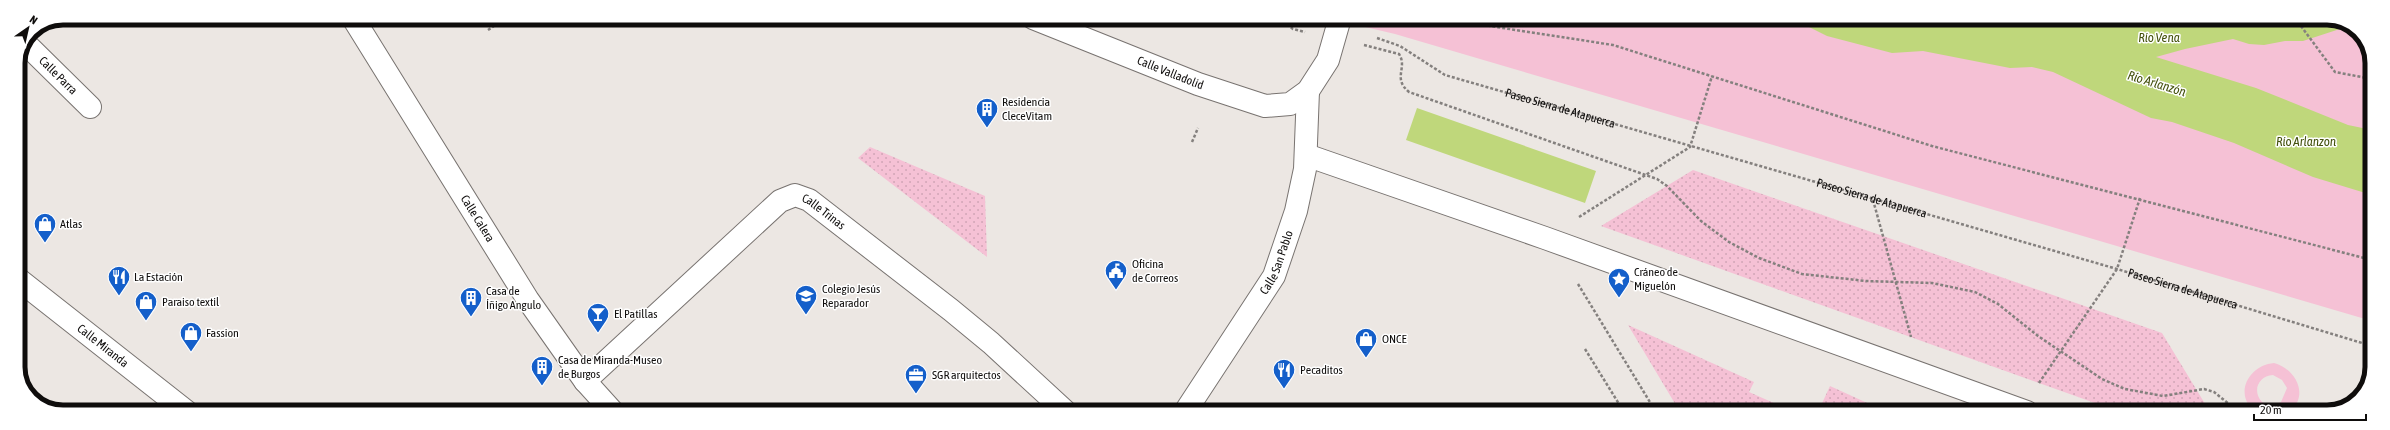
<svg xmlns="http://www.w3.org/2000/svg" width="2390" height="430" font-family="'Asap Condensed',sans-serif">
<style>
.grass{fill:#f5c1d5;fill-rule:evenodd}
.park{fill:url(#park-dots)}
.water{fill:#bfd77b}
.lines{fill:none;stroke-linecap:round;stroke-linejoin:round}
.minor-casing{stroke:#787370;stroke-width:24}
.major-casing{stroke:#787370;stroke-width:24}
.highway-casing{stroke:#787370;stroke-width:24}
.path{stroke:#84807e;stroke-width:2.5;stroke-dasharray:3 2;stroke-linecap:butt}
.minor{stroke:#fff;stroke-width:22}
.major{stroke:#fff;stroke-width:22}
.highway{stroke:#fff;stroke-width:22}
.labels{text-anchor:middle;stroke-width:3;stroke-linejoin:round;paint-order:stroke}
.street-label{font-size:12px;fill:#0f0d0c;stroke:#fff}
.poi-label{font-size:12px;fill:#0f0d0c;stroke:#fff;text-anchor:start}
.water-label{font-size:13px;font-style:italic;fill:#44510d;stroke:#fff}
.rim{fill:none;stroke:#0f0d0c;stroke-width:5}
</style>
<defs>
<pattern id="park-dots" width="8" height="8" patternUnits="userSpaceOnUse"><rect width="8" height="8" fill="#f5c1d5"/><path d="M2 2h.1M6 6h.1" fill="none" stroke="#d1a5b6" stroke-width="1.8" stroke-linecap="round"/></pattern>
</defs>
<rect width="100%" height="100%" fill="#ece7e3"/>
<path class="grass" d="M1327,18H2333L2359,31L2372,57V321L1395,34Z
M2274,363C2296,369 2310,396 2289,412H2255C2233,394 2249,365 2274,363ZM2273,375L2282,380L2287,388L2281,402L2271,406L2262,402C2252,391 2258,376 2273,375Z"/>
<path class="park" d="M870,147L985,196L987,257L858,158Z
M1693,170L2162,333L2210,412H2120L1601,226Z
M1628,325L1754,382L1749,392L1794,412H1680Z
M1830,386L1887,412H1818Z"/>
<path class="water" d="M1791,18H2066L2088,27L2161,18H2333L2349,26L2303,41H2285L2264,45L2249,44L2233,39L2185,49L2156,57L2256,88L2348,125L2372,130V195L2313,177L2234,143L2172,122L2151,118L2053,72L2032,67L2010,68L1923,51L1892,53L1827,36Z
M1417,108L1596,171L1585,203L1406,140Z"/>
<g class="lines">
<g class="minor-casing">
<g id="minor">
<path id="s2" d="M353,18L528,300L585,381L613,412"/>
<path id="s3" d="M26,44L90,107"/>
<path d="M1306,155L1545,238L2027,412"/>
<path id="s4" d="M18,279L187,412"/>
<path id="s5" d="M585,381L780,201L795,195L809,200L951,310L991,343L1066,412"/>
</g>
</g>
<g class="major-casing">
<g id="major">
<path id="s6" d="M1185,412L1274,276L1296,211L1305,169L1308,91"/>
</g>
</g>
<g class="highway-casing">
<g id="highway">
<path id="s7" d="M1033,18L1198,84L1265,106L1290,104L1308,91L1328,60L1340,18"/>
</g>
</g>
<g class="path">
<path d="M1279,18L1293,29L1305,32"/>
<path d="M1438,18L1613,45L1932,146L2372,260"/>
<path d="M2295,18L2335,72L2372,79"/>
<path d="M488,30L506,18"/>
<path id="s1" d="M1377,38L1400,46L1445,75L2117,269L2372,346"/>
<path d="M1364,45L1399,54C1408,68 1392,78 1409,92L1657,179L1667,186L1701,221L1729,242L1759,258L1802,274L1866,281L1932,283L1975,292L1998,304L2038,336L2102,379L2125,389L2163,396L2204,389L2214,392L2239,412"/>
<path d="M1192,142L1198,128"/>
<path d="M1873,200L1911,337"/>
<path d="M1579,217L1690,147L1712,76"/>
<path d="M1578,284L1656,412"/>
<path d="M1585,349L1624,412"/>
<path d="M2039,383L2117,269L2140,198"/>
</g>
<use href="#minor" class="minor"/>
<use href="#major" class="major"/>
<use href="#highway" class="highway"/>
</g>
<defs>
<g id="building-pin" transform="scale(1.15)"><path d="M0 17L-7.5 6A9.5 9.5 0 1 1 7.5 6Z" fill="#145fca" stroke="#fff"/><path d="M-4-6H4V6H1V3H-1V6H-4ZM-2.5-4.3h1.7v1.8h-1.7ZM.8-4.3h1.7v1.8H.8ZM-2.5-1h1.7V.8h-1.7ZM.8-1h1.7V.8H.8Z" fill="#fff"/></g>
<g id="shop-pin" transform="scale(1.15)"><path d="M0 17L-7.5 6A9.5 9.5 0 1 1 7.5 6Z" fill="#145fca" stroke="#fff"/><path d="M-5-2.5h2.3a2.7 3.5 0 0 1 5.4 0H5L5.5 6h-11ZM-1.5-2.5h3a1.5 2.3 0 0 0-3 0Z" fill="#fff"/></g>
<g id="civic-pin" transform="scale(1.15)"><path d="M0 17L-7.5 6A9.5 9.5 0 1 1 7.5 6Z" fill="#145fca" stroke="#fff"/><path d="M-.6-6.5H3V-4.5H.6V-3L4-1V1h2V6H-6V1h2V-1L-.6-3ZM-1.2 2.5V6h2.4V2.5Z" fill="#fff"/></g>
<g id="restaurant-pin" transform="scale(1.15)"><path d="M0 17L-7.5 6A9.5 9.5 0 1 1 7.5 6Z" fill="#145fca" stroke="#fff"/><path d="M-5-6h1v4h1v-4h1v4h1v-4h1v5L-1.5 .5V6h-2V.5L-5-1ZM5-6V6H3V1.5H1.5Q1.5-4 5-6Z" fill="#fff"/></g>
<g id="sight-pin" transform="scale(1.15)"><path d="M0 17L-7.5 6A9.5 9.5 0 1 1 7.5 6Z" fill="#145fca" stroke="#fff"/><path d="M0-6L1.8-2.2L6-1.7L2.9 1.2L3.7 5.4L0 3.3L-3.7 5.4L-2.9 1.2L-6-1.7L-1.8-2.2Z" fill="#fff"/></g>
<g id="school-pin" transform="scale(1.15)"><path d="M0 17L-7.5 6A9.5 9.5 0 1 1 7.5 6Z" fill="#145fca" stroke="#fff"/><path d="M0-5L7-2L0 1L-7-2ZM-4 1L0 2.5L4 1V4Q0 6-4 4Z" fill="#fff"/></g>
<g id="bar-pin" transform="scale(1.15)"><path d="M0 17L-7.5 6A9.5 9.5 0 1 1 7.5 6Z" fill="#145fca" stroke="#fff"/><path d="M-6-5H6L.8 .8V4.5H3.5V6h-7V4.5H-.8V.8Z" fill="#fff"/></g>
<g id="office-pin" transform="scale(1.15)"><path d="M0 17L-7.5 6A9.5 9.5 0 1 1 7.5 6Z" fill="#145fca" stroke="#fff"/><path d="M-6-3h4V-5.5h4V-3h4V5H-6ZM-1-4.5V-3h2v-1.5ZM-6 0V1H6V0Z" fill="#fff"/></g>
</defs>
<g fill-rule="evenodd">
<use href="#building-pin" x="987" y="109"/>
<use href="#shop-pin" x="45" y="224"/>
<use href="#civic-pin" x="1116" y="271"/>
<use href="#restaurant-pin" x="119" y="277"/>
<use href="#sight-pin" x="1619" y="279"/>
<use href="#school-pin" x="806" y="296"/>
<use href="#building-pin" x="471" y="298"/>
<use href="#shop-pin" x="146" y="302"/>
<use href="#bar-pin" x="598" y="314"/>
<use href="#shop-pin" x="191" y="333"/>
<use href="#shop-pin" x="1366" y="339"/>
<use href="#building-pin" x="542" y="367"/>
<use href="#restaurant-pin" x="1284" y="370"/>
<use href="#office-pin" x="916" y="375"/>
</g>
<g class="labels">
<g class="street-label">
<text dy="4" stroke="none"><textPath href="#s7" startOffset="148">Calle Valladolid</textPath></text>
<text dy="4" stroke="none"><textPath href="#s3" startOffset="45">Calle Parra</textPath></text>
<text dy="4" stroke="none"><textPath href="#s1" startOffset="198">Paseo Sierra de Atapuerca</textPath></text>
<text dy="4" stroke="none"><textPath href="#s1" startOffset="522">Paseo Sierra de Atapuerca</textPath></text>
<text dy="4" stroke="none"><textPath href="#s5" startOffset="315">Calle Trinas</textPath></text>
<text dy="4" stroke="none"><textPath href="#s2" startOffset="236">Calle Calera</textPath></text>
<text dy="4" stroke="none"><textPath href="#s6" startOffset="176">Calle San Pablo</textPath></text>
<text dy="4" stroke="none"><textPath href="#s1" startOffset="846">Paseo Sierra de Atapuerca</textPath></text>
<text dy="4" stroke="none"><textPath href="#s4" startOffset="108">Calle Miranda</textPath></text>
</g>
<g class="poi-label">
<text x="1002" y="106">Residencia<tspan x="1002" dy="14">CleceVitam</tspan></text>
<text x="60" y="228">Atlas</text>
<text x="1132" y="268">Oficina<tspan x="1132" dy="14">de Correos</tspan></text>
<text x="1634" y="276">Cráneo de<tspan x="1634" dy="14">Miguelón</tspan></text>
<text x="134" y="281">La Estación</text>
<text x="822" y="293">Colegio Jesús<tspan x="822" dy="14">Reparador</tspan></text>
<text x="486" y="295">Casa de<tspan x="486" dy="14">Íñigo Angulo</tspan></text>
<text x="162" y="306">Paraiso textil</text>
<text x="614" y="318">El Patillas</text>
<text x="206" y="337">Fassion</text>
<text x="1382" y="343">ONCE</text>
<text x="558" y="364">Casa de Miranda-Museo<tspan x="558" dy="14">de Burgos</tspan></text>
<text x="1300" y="374">Pecaditos</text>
<text x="932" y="379">SGR arquitectos</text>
</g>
<g class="water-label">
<text x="2159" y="42">Río Vena</text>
<text transform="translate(2157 83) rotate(17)" y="5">Río Arlanzón</text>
<text x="2306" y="146">Río Arlanzon</text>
</g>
</g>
<path d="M0 0H2390V430H0ZM63 25H2327A38 38 0 0 1 2365 63V367A38 38 0 0 1 2327 405H63A38 38 0 0 1 25 367V63A38 38 0 0 1 63 25Z" fill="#fff" fill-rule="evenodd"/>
<path class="rim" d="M63 25H2327A38 38 0 0 1 2365 63V367A38 38 0 0 1 2327 405H63A38 38 0 0 1 25 367V63A38 38 0 0 1 63 25Z"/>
<g transform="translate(28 28) rotate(34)" stroke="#ffffff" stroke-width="3" paint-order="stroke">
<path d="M0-3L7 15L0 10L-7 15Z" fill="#0f0d0c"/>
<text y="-6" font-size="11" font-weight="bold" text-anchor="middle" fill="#0f0d0c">N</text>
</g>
<path d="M2254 414v6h112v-6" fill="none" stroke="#0f0d0c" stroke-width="2"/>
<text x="2260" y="414" font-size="12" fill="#0f0d0c" stroke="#ffffff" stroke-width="3" paint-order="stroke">20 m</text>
</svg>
